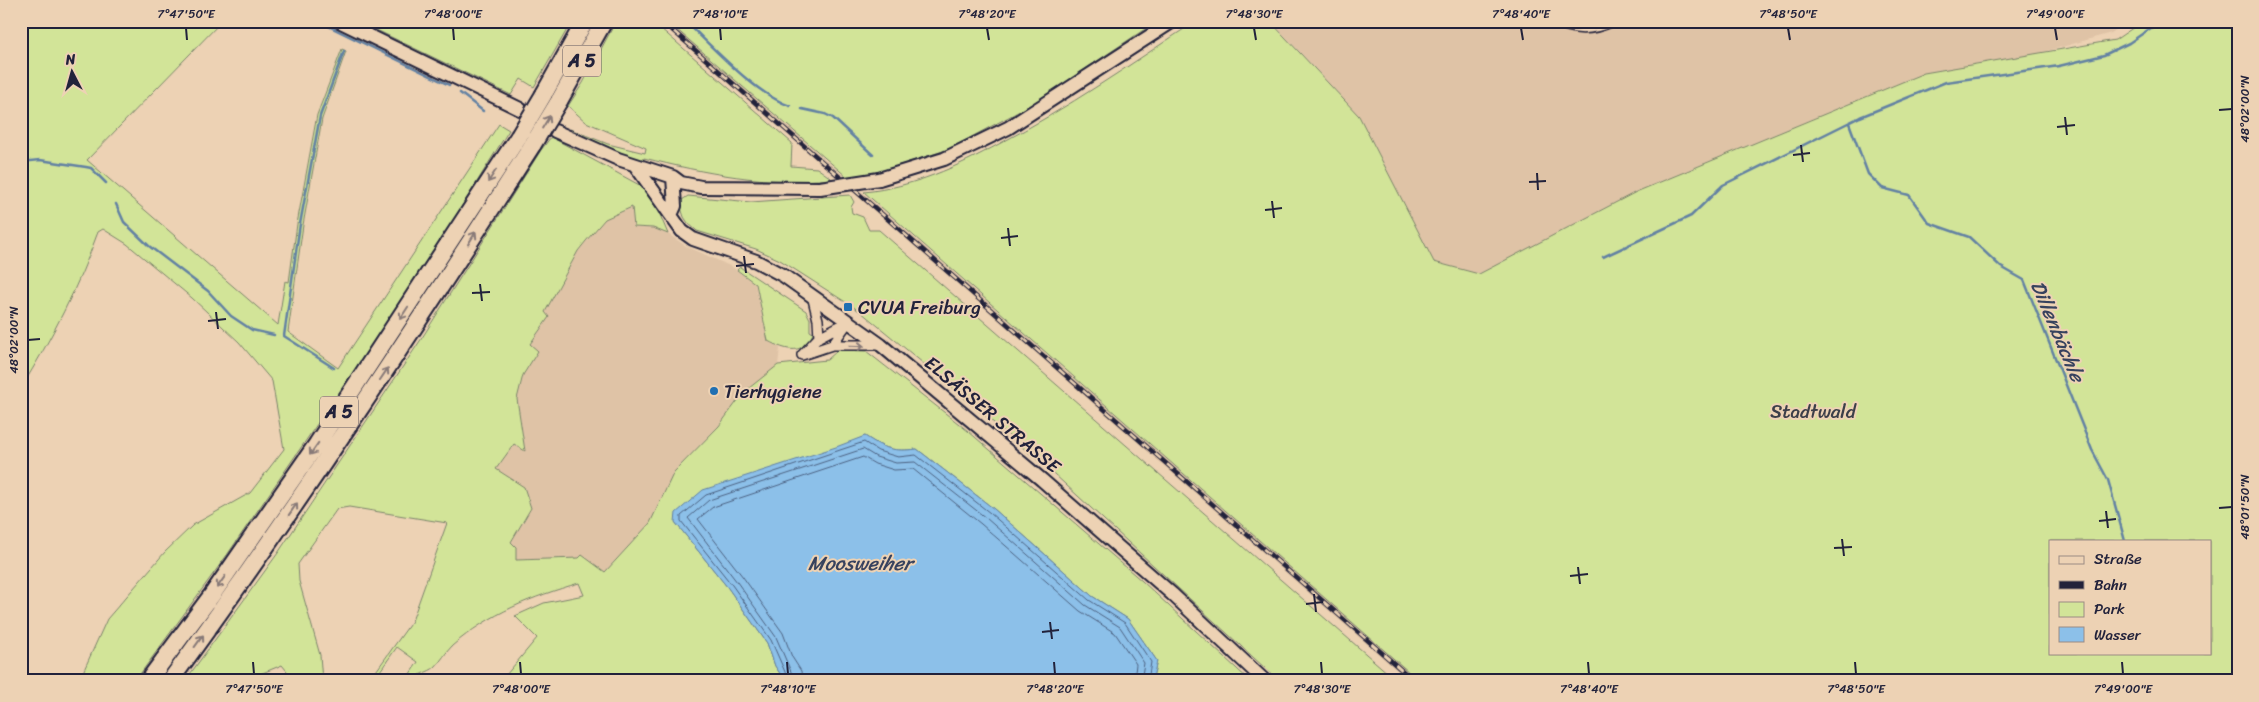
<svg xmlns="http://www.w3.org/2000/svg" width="2259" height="702" font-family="Sriracha,sans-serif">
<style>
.built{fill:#dfc3a6}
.green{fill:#d2e498;stroke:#7a836a;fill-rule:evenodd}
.water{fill:#8cc0e9;stroke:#6281a3}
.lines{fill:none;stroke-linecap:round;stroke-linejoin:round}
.shore{stroke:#4c6181;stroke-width:1}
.stream{stroke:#6281a3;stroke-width:2.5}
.street-casing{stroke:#22223b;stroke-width:12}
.secondary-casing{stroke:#22223b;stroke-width:16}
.highway-casing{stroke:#22223b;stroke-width:20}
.street{stroke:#edd2b4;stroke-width:9}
.secondary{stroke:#edd2b4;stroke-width:12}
.highway{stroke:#edd2b4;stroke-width:16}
.rail-casing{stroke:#22223b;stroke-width:4.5}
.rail{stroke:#edd2b4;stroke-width:2.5;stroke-dasharray:8;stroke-linecap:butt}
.secondary-bridge-casing{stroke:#22223b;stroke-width:16;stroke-linecap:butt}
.highway-bridge-casing{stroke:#22223b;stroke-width:20;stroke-linecap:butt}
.secondary-bridge{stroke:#edd2b4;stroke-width:12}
.highway-bridge{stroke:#edd2b4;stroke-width:16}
.oneway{stroke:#887a78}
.ticks{fill:none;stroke:#22223b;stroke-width:2}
.poi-dot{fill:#1f6fb2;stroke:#edd2b4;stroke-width:2}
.labels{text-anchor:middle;stroke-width:4;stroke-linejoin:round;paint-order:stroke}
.shield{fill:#edd2b4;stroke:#5f575f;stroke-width:1}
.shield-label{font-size:18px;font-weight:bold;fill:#22223b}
.poi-label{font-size:19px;fill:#22223b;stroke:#edd2b4;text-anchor:start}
.park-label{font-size:19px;fill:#3c3f49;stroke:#edd2b4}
.street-label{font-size:19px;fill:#22223b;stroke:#edd2b4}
.water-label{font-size:20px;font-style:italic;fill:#37425e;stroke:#edd2b4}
.neatline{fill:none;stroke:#22223b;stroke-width:2}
.ticks-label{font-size:12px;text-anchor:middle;fill:#22223b}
</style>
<rect width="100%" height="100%" fill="#edd2b4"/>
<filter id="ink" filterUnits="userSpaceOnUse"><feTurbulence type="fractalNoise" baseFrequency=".02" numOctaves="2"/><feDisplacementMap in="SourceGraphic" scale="10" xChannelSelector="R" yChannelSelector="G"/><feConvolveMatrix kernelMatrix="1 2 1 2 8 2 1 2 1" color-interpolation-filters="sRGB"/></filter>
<g filter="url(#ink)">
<path class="built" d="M658,21H667L1419,681H1409Z
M1271,21H2130L2111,33L2037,54L1924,73L1636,192L1480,274L1434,262L1359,116Z
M632,207L634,227L653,228L668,234L686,246L732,267L755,284L768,341L780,348L778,365L744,392L719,426L674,472L650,523L605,572L579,558L516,560L511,543L531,508L524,487L496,469L514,444L525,451L517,399L523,375L537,352L530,344L549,317L545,312L578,251L605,219Z"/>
<path class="green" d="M21,21H222L87,160L278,325L285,281L289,282L297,224L317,115L342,49L346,51L322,119L303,225L288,332L338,368L499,124L509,130L415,282L227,555L135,681H79L107,619L165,552L193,525L250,493L284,449L272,381L239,342L192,298L127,244L103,229L98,232C78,287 52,338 21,388Z
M358,21H572L534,87L521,79L511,95Z
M616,21L636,23L652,21L792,143L791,166L817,168L831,178L830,179C768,186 704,173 644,158L643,161L622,155L569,132L570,129L608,144L645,153L646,148L586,122L568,106L583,83Z
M667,21H1157L1031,105L949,149L879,172L847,177Z
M1196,21H1270L1359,116L1434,262L1479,274L1636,192L1924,73L2115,40L2143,21H2238V681H1419L864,192C913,187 957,167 999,144C1068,108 1131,64 1196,21ZM2050,541H2210V653H2050Z
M551,137L643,187L653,198L668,234L653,228L634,227L632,207L605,219L586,241L578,251L545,312L549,317L530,344L538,351L523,375L517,399L525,451L514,444L496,469L524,487L531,508L511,542L516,547V560L579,558L582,555L605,572L650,523L674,472L719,426L744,392L778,365L827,360L838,350L866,351L968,431L1142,581L1250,681H1152L1157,661L1128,619L1092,596L994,509L917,449C894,452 884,449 865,436L675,522L728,588L767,643L775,666L785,681H501L537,638L515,616L544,603L584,595L579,583C532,597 490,613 452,646C446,652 441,661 435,667C428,673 418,673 412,681H405L418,662L397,647L373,681H369L412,621L447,523L349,507L337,509L298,564L299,581L320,655L322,681H295L282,665L243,681H185L278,553L420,341L541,150Z
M850,195L854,202L851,207L852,213L863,217L869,230H879L1397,681H1279L1053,473L929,368L861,312L780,260L756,249L697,231L688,223L684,217L681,208L682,200L688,196L751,202Z
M740,267L806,311L810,319V331L813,333C804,356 787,351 768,341L756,284L737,270Z"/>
<path class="water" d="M865,436C884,449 894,452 917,449L994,509L1092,596L1128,619L1157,661L1152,681H785L775,666L767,643L728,588L675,522L676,513L703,490L836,447Z"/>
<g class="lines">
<path class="shore" d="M789,681L771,640L732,585L681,521V516L706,495L864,442L878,451L898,457L916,455L990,513L1089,600L1125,623L1151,662L1148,681
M795,681L776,637L737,582L688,518L709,500L863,449L876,457L896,463L915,462L986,518L1085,605L1120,627L1144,663L1141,681
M802,681L801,671L792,657L783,633L743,577L698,519L713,507L863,457L875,464L894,470L913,469L981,524L1080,611L1115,633L1136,664L1134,681"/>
<path class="stream" d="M318,21L449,85
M685,21C713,47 754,93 790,106
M460,93L483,111
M802,109L825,114L833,118L873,155
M1849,123L1868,174L1882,188L1909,195L1929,223L1969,237L2001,267L2024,280L2092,450L2108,480L2125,541
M21,162L40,160L86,167L91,168L106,183
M116,204L124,222L149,246L208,291L231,316L252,330L274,335
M1603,257L1691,216L1723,185L1860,117L1946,82L2059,66L2104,55L2129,43L2161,21
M334,368L284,336L300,224L320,116L344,51"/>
<g class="street-casing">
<path id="street" d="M1556,21C1574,32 1594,30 1613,21
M812,295L818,320L819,337
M832,345H881
M802,355L832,345L849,321
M802,355L819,337L849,321"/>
</g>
<g class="secondary-casing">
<path id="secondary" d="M339,21L520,109
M555,131L618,159L673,177L681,183L701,187L820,188
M635,165L682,231L693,239L756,261L784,276L881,345L1042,480L1172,594L1265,681
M879,179L944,159L1008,128L1173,21
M671,215L675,206L673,177"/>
</g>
<g class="highway-casing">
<path id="highway" d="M544,94L585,21
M559,101L604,21
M148,681L212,595L317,444L519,136
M170,681C298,506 416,326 533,144"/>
</g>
<use href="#street" class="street"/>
<use href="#secondary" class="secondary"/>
<use href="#highway" class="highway"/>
<g class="rail-casing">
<path id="rail" d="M662,21L1414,681"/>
</g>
<use href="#rail" class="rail"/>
<g class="secondary-bridge-casing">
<path id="secondary-bridge" d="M820,188L879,179"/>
</g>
<g class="highway-bridge-casing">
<path id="highway-bridge" d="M519,136L544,94
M533,144L559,101"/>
</g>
<use href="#secondary-bridge" class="secondary-bridge"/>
<use href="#highway-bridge" class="highway-bridge"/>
</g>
<defs><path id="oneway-shaft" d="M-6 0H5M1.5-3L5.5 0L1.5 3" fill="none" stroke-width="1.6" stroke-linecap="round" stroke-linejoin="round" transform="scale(1.25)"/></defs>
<g class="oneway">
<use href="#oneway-shaft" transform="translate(546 122) rotate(-59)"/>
<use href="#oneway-shaft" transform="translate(492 176) rotate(123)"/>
<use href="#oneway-shaft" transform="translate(472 238) rotate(-58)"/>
<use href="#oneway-shaft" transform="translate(404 313) rotate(123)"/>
<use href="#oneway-shaft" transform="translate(857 346) rotate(2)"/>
<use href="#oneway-shaft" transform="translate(384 374) rotate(-56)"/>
<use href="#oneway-shaft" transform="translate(314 449) rotate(125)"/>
<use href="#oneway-shaft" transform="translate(293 509) rotate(-55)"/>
<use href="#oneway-shaft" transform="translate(221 582) rotate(125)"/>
<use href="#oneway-shaft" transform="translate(199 641) rotate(-54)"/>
</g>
</g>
<path class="ticks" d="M186,28L187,40M453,28L454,40M720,28L721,40M987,28L989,40M1254,28L1256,40M1521,28L1523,40M1788,28L1790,40M2055,28L2057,40M2219,110L2232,109M2065,117L2067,135M2057,127L2075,125M1801,145L1803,162M1793,155L1810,153M1537,173L1538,190M1529,182L1546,181M1272,201L1274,218M1265,210L1282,208M1008,228L1010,246M1001,238L1018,236M744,256L746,273M736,266L754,264M480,284L482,301M472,293L490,292M216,312L218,329M208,321L226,319M28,340L40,339M2219,508L2232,507M2106,511L2108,528M2099,521L2116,519M1842,539L1844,556M1834,548L1852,547M1578,567L1580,584M1570,576L1588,574M1314,594L1316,612M1306,604L1323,602M1050,622L1052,639M1042,632L1059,630M253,662L254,674M520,662L521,674M787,662L788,674M1054,662L1055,674M1321,662L1322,674M1588,662L1589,674M1855,662L1856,674M2122,662L2123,674"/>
<g class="poi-dot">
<rect x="843" y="302" width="10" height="10" rx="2.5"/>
<circle cx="714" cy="391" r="5"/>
</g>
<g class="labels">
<g class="shield">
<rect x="563" y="45.5" width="38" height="31" rx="4"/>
<rect x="320" y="396.5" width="38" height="31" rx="4"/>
</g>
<g class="shield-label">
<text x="582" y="67">A 5</text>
<text x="339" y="418">A 5</text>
</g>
<g class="poi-label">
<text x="858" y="314">CVUA Freiburg</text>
<text x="724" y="398">Tierhygiene</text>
</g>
<g class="park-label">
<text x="1813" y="418">Stadtwald</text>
</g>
<g class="street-label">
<text transform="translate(993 414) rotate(40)" y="7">ELSÄSSER STRASSE</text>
</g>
<g class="water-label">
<text transform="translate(2058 331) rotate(67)" y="7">Dillenbächle</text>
<text x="860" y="570">Moosweiher</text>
</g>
</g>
<rect width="2259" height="702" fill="none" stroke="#edd2b4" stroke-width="55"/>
<rect x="2049" y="540" width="162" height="115" fill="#edd2b4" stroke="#9c8c84"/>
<rect x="2059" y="556" width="25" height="8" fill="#edd2b4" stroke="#9c8c84"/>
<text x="2094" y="564" font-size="15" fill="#22223b">Straße</text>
<rect x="2059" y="581" width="25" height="8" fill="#22223b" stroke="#9c8c84"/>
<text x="2094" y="590" font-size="15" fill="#22223b">Bahn</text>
<rect x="2059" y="602" width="25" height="15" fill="#d2e498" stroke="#9c8c84"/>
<text x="2094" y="614" font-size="15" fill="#22223b">Park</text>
<rect x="2059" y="627" width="25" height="15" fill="#8cc0e9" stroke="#9c8c84"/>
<text x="2094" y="640" font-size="15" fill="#22223b">Wasser</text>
<g transform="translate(72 72) rotate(354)" stroke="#edd2b4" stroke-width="4" paint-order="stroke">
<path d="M0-4L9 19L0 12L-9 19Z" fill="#22223b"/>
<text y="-8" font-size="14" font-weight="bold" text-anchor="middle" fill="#22223b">N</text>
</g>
<rect x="28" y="28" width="2204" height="646" class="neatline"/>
<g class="ticks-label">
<text x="186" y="18">7°47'50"E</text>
<text x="453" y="18">7°48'00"E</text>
<text x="720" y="18">7°48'10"E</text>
<text x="987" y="18">7°48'20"E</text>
<text x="1254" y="18">7°48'30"E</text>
<text x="1521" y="18">7°48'40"E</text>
<text x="1788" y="18">7°48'50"E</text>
<text x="2055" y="18">7°49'00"E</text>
<text transform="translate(2245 109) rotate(-90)" y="4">48°02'00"N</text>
<text transform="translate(14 340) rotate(-90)" y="4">48°02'00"N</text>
<text transform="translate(2245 507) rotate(-90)" y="4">48°01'50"N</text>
<text x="254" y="693">7°47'50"E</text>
<text x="521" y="693">7°48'00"E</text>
<text x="788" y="693">7°48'10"E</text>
<text x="1055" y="693">7°48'20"E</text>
<text x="1322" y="693">7°48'30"E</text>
<text x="1589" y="693">7°48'40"E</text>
<text x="1856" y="693">7°48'50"E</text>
<text x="2123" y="693">7°49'00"E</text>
</g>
</svg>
